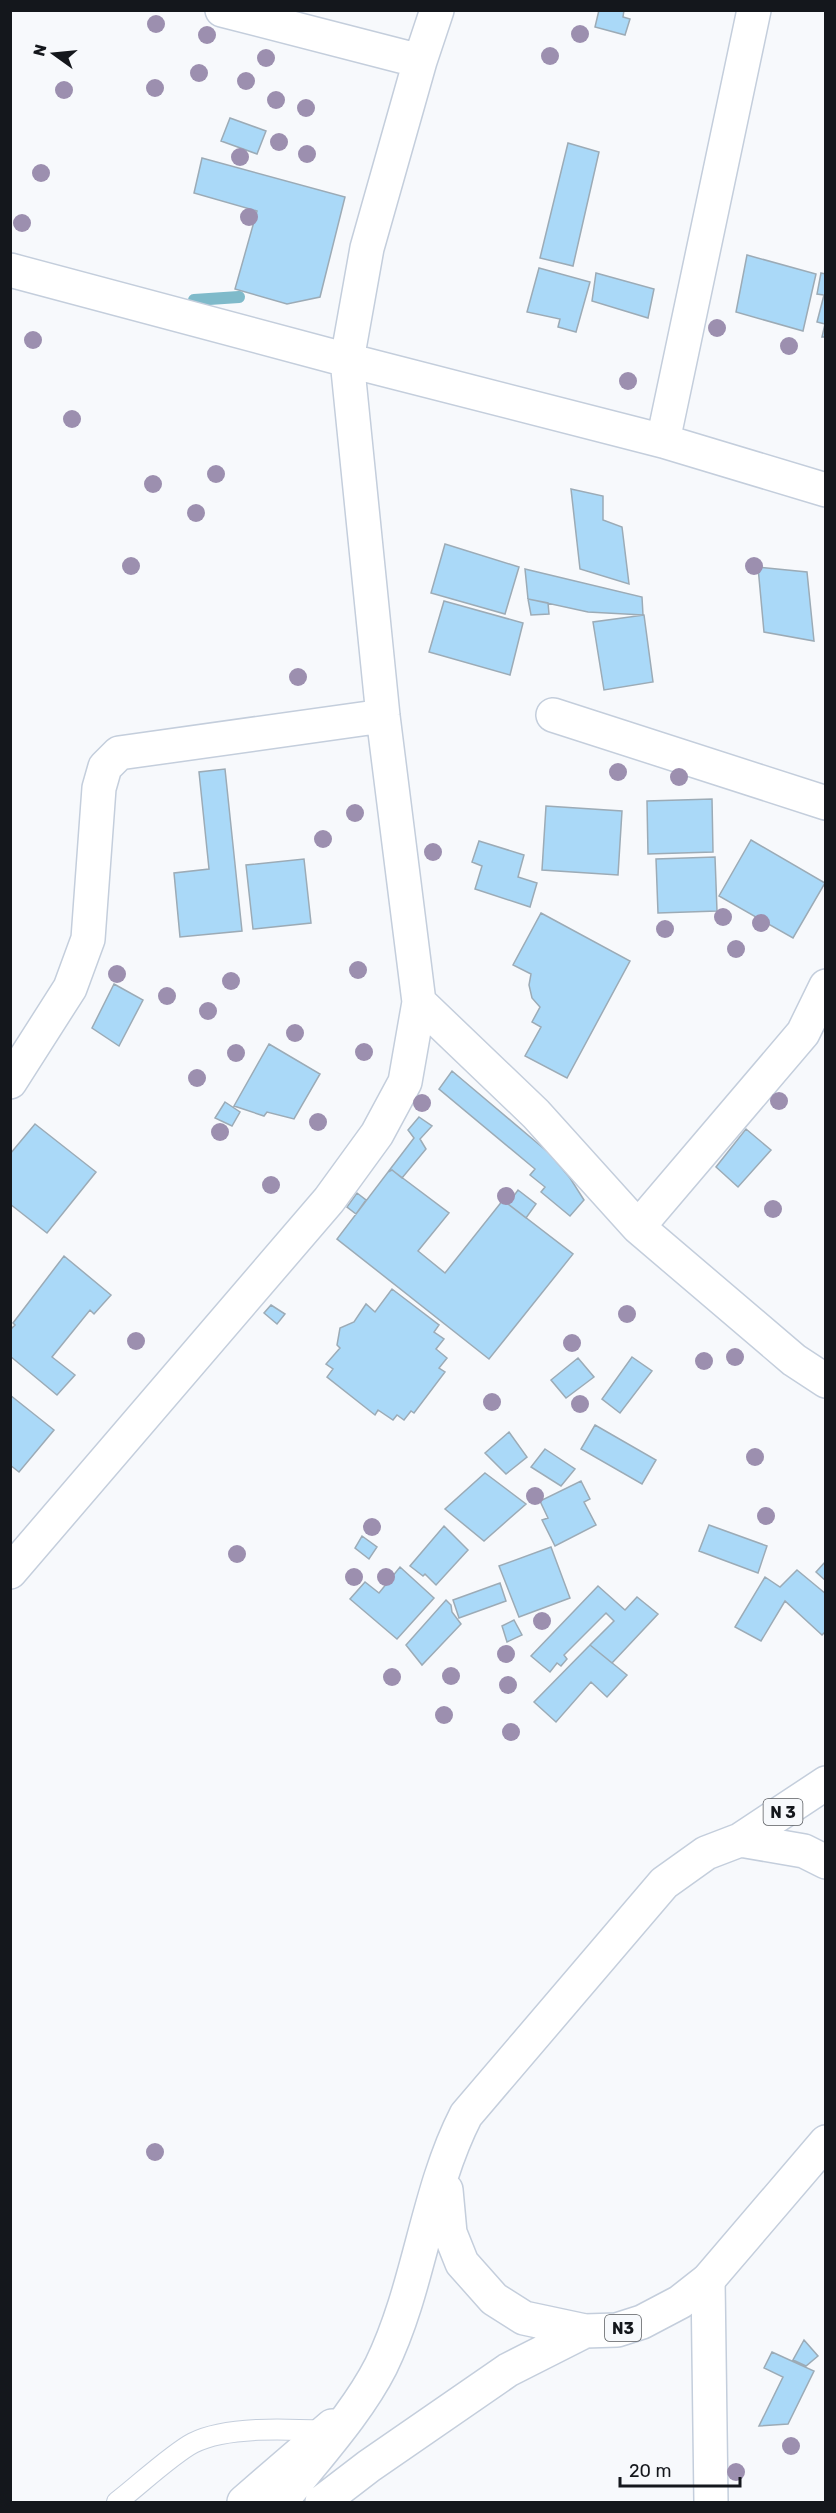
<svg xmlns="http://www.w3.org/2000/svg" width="836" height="2513" font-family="Rubik,sans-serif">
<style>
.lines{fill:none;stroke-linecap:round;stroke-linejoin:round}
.stream{stroke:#7fbaca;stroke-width:12}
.building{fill:#aad9f8;stroke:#9cabb6;stroke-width:1.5}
.service-casing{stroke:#c4cedc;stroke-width:22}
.minor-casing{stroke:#c4cedc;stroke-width:36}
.primary-casing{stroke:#c4cedc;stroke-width:36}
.trunk-casing{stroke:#c4cedc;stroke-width:36}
.service{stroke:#fff;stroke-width:20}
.minor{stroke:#fff;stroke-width:33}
.primary{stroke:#fff;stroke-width:33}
.trunk{stroke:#fff;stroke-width:33}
.tree{fill:#9c8faf}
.labels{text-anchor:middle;stroke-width:4.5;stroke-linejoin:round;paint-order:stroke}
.shield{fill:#f7f9fc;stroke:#585b5f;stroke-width:1.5}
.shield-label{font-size:16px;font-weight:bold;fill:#14171c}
</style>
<rect width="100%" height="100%" fill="#f7f9fc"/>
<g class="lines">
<path class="stream" d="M194,300L239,297"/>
</g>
<path class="building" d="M599,10H624L623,17L630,19L625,35L595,27Z
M230,118L266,131L257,154L221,141Z
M568,143L599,152L573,266L540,258Z
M202,158L345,197L320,297L287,304L235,289L257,211L194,193Z
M747,255L816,274L803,331L736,312Z
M539,268L590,282L576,332L558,327L560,319L527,312Z
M596,273L654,289L648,318L592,301Z
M821,273L826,274V337H822L825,324L817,322L824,295L817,294Z
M571,489L603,496V520L622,527L629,584L580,569Z
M445,544L519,567L505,614L431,593Z
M758,567L807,572L814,641L764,632Z
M525,569L642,597L643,615L588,612L528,599Z
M528,599L548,603L549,614L531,615Z
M444,601L523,623L510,675L429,652Z
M644,615L653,682L604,690L593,622Z
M225,769L242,931L180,937L174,873L209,869L199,772Z
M712,799L713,852L648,854L647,801Z
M546,806L622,811L618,875L542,870Z
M751,840L825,883L793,938L719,896Z
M479,841L524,855L518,877L537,883L530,907L475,889L482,866L472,862Z
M715,857L717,911L658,913L656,859Z
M304,859L311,923L253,929L246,865Z
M541,913L630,961L567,1078L525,1056L541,1027L532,1022L540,1007L532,998L529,985L531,974L513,965Z
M114,984L143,1000L119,1046L92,1028Z
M269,1044L320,1074L294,1119L267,1112L264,1116L234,1106Z
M452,1071L549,1153L570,1178L584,1200L570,1216L541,1192L545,1187L530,1175L535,1169L439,1089Z
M225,1102L240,1112L232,1126L215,1118Z
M419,1117L432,1126L420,1139L426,1149L402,1178L392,1170L388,1172L414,1138L408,1130Z
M35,1124L96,1172L47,1233L10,1204V1154Z
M746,1129L771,1150L738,1187L716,1167Z
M392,1170L449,1213L418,1251L445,1273L503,1200L573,1254L489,1359L337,1239L388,1172Z
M518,1190L536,1204L526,1218L508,1204Z
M357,1193L366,1200L356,1214L347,1207Z
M64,1256L111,1295L94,1314L90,1310L52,1357L75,1375L57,1395L10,1356V1330L15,1325L13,1323Z
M392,1289L439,1325L434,1332L444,1339L436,1349L447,1358L439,1368L445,1372L414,1413L411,1411L404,1420L397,1415L393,1420L378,1410L375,1415L327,1377L333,1369L326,1364L340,1348L337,1345L340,1328L354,1322L366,1304L375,1312Z
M271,1305L285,1314L277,1324L264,1313Z
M632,1357L652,1371L620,1413L602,1399Z
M578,1358L594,1377L566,1398L551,1380Z
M10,1395L54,1430L19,1472L10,1465Z
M595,1425L656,1460L642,1484L581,1449Z
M509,1432L527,1457L506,1474L485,1453Z
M545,1449L575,1469L561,1486L531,1467Z
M485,1473L526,1504L484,1541L445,1509Z
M581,1481L590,1499L584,1502L596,1525L555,1546L542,1520L548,1518L540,1501Z
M709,1525L767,1546L758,1573L699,1551Z
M444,1526L468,1550L436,1585L425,1574L423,1576L410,1566Z
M362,1536L377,1547L369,1559L355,1548Z
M551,1547L570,1598L519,1617L499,1566Z
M826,1561V1581L816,1572Z
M400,1567L434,1598L397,1639L350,1599L365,1582L379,1593Z
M797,1570L826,1594V1631L822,1635L785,1601L761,1641L735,1627L765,1577L780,1587Z
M500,1583L506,1601L459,1618L453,1600Z
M598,1586L625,1610L637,1597L658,1614L612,1663L590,1645L614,1621L606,1613L564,1655L567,1659L561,1666L557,1663L550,1672L531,1656Z
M446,1600L451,1605L452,1612L461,1624L422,1665L406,1645Z
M514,1620L522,1635L507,1642L502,1626Z
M590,1645L627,1675L607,1697L591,1682L556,1722L534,1702Z
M804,2340L818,2356L806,2366L793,2360Z
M772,2352L814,2371L788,2424L759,2426L783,2377L764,2368Z"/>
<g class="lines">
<g class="service-casing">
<path id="service" d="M117,2502C138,2486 172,2454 193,2443C226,2426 289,2429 325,2431"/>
</g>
<g class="minor-casing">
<path id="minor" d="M222,10L420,61
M437,10L420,61L367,248L347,360L383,716L419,1002L536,1114L638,1227L794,1360L826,1381
M10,270L347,360L663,441L826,490
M663,441L754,10
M553,715L826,803
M10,1082L70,988L88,939L99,788L105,767L119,753L383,716
M638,1227L803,1033L826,986
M10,1572L329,1200L377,1134L405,1082L419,1002
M708,2280L711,2502"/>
</g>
<g class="primary-casing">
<path id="primary" d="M244,2502L332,2426"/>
</g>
<g class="trunk-casing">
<path id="trunk" d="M740,1840L826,1783
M446,2190L450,2233L462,2263L494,2299L524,2318L585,2331L617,2330L642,2322L680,2302L708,2280L826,2142
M281,2502C314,2459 356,2415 381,2366C420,2286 426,2193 466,2115L664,1883L706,1853L740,1840L804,1851L826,1862
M322,2502L369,2466L508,2370L585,2331"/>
</g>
<use href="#service" class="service"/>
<use href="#minor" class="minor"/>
<use href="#primary" class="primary"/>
<use href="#trunk" class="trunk"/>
</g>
<g class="tree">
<circle cx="156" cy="24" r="9"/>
<circle cx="580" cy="34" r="9"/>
<circle cx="207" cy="35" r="9"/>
<circle cx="550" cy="56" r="9"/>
<circle cx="266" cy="58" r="9"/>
<circle cx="199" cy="73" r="9"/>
<circle cx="246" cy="81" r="9"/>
<circle cx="155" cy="88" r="9"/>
<circle cx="64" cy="90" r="9"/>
<circle cx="276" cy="100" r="9"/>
<circle cx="306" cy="108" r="9"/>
<circle cx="279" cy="142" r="9"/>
<circle cx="307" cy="154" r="9"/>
<circle cx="240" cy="157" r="9"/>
<circle cx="41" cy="173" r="9"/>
<circle cx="249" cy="217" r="9"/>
<circle cx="22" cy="223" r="9"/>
<circle cx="717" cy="328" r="9"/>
<circle cx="33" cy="340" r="9"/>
<circle cx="789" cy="346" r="9"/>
<circle cx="628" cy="381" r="9"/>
<circle cx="72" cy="419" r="9"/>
<circle cx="216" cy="474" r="9"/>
<circle cx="153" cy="484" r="9"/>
<circle cx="196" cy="513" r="9"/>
<circle cx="131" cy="566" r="9"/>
<circle cx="754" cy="566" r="9"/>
<circle cx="298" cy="677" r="9"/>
<circle cx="618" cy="772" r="9"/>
<circle cx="679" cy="777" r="9"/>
<circle cx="355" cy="813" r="9"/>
<circle cx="323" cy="839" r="9"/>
<circle cx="433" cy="852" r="9"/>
<circle cx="723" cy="917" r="9"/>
<circle cx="761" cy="923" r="9"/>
<circle cx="665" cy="929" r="9"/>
<circle cx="736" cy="949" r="9"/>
<circle cx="358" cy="970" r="9"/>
<circle cx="117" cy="974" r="9"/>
<circle cx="231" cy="981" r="9"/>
<circle cx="167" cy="996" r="9"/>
<circle cx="208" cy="1011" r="9"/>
<circle cx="295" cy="1033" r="9"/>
<circle cx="364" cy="1052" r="9"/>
<circle cx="236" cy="1053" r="9"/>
<circle cx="197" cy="1078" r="9"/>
<circle cx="779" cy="1101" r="9"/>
<circle cx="422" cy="1103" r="9"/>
<circle cx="318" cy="1122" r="9"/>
<circle cx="220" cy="1132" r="9"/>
<circle cx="271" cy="1185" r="9"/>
<circle cx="506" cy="1196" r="9"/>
<circle cx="773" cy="1209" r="9"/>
<circle cx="627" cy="1314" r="9"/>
<circle cx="136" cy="1341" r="9"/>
<circle cx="572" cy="1343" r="9"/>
<circle cx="735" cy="1357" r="9"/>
<circle cx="704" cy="1361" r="9"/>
<circle cx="492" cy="1402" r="9"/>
<circle cx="580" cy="1404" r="9"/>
<circle cx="755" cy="1457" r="9"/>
<circle cx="535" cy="1496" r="9"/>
<circle cx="766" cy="1516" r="9"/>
<circle cx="372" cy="1527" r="9"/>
<circle cx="237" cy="1554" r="9"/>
<circle cx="354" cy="1577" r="9"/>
<circle cx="386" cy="1577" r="9"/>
<circle cx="542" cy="1621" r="9"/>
<circle cx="506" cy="1654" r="9"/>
<circle cx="451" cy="1676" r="9"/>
<circle cx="392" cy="1677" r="9"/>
<circle cx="508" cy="1685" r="9"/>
<circle cx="444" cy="1715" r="9"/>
<circle cx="511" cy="1732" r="9"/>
<circle cx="155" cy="2152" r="9"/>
<circle cx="791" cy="2446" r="9"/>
<circle cx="736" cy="2472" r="9"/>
</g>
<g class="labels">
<g class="shield">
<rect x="763.5" y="1799" width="39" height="26" rx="4.5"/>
<rect x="605" y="2315" width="36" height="26" rx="4.5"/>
</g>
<g class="shield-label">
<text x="783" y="1818">N 3</text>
<text x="623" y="2334">N3</text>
</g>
</g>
<rect width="836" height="2513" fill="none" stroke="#14171c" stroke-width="24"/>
<g transform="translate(54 54) rotate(285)" stroke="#f7f9fc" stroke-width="4.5" paint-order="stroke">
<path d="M0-4.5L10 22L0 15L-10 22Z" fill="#14171c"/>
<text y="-9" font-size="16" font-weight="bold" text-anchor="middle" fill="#14171c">N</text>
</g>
<path d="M620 2477v9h120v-9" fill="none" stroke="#14171c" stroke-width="3"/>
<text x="629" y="2477" font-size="18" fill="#14171c" stroke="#f7f9fc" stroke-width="4.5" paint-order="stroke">20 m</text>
</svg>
